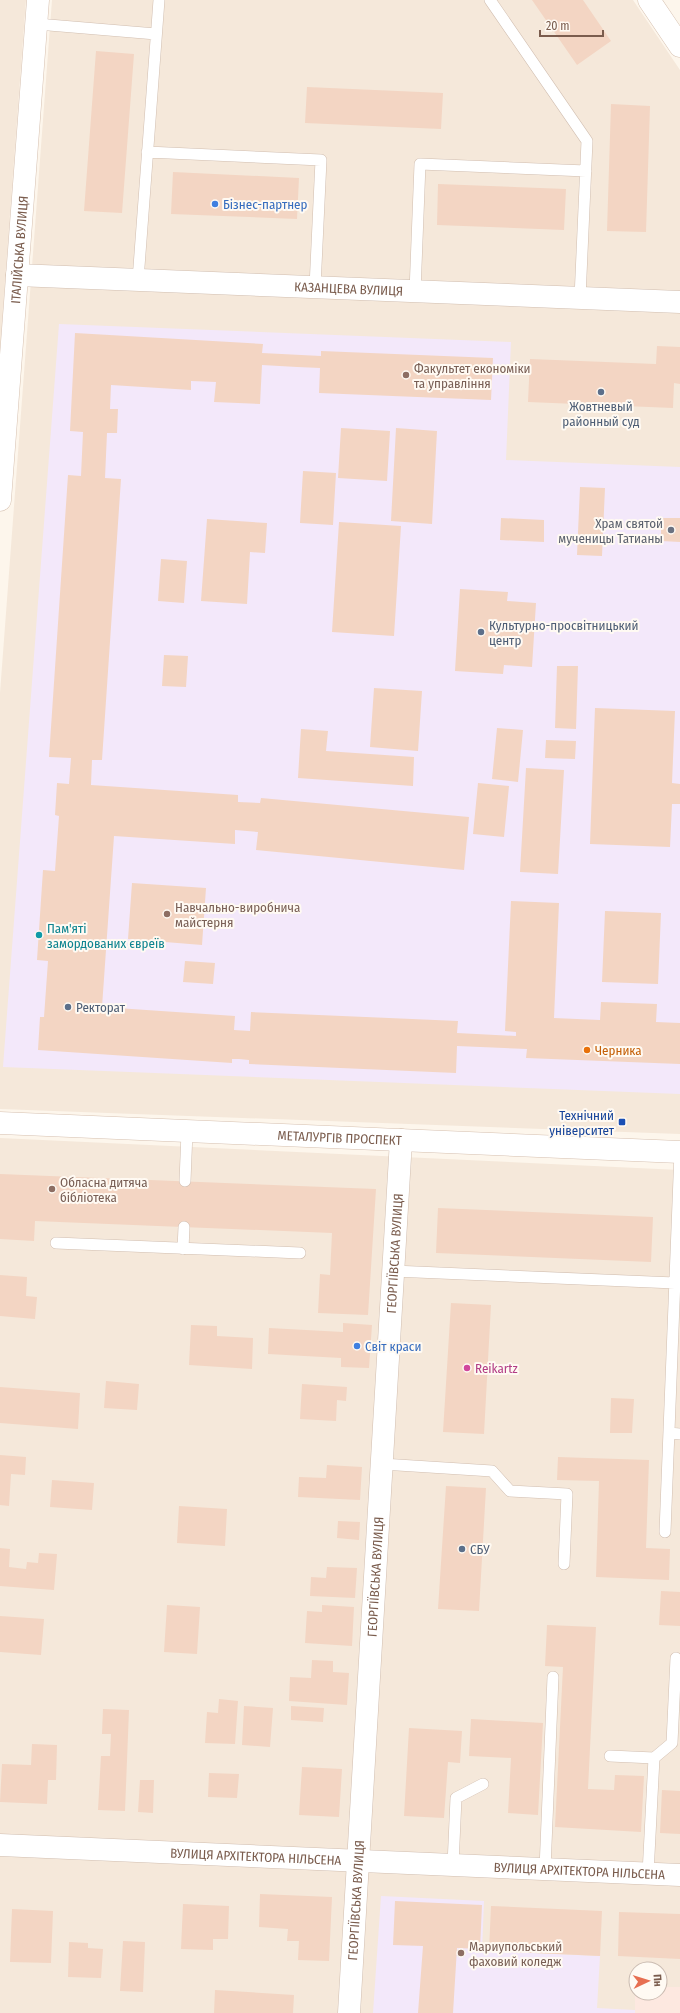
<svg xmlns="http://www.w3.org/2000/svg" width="680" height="2013" font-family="'Fira Sans Condensed',sans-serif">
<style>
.residential{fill:#f5e8da;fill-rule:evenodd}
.commercial{fill:#fde8e0}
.education{fill:#f3e8fa}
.building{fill:#f3d5c3}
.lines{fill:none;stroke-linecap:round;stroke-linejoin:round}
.lane-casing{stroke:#d1beb0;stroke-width:12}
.street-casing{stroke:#d1beb0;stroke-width:23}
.secondary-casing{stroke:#d6c0b0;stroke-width:23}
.lane{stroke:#fff;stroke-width:11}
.street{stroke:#fff;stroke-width:22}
.secondary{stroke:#fff;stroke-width:22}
.shop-dot{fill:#3f7fe0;stroke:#fffaf3;stroke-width:1.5}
.education-dot{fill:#8d6e63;stroke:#fffaf3;stroke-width:1.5}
.service-dot{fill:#5c6f8a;stroke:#fffaf3;stroke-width:1.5}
.worship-dot{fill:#6b7280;stroke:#fffaf3;stroke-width:1.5}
.culture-dot{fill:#0f9aa8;stroke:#fffaf3;stroke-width:1.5}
.food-dot{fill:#e8710a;stroke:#fffaf3;stroke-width:1.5}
.transit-dot{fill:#1a4fb4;stroke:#fffaf3;stroke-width:1.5}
.hotel-dot{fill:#d1479c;stroke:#fffaf3;stroke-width:1.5}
.labels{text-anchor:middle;stroke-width:4;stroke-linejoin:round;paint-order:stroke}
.shop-label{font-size:13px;fill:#366cbe;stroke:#fffaf3;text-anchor:start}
.street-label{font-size:13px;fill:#7a5c4d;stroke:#fffaf3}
.education-label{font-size:13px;fill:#785e54;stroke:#fffaf3;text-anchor:start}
.service-label{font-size:13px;fill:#4e5e75;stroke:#fffaf3;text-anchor:start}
.worship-label{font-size:13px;fill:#5b616d;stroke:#fffaf3;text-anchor:end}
.culture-label{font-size:13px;fill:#0d838f;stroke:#fffaf3;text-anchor:start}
.food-label{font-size:13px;fill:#c56008;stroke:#fffaf3;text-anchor:start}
.transit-label{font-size:13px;fill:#164399;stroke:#fffaf3;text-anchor:end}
.hotel-label{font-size:13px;fill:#b23c85;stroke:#fffaf3;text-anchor:start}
</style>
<rect width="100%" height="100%" fill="#fdf6ec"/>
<path class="residential" d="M0,0H26L0,348Z
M52,0H633L680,70V1134L0,1109V693Z
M0,1138L680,1170V2013H0ZM636,1969H660V1993H636Z"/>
<path class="commercial" d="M635,1987L636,1993H660V1987H680V2013H635Z"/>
<path class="education" d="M59,324L511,342L506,460L680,467V1094L3,1067Z
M381,1896L484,1901L482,1951L600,1956L597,2008L635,2010V2013H373Z"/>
<path class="building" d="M532,0H583L611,41L577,65Z
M96,51L134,54L122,213L84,211Z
M307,87L443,93L441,129L305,123Z
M611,104L650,106L646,232L607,231Z
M173,172L299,178L297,219L171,214Z
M438,184L566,189L564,230L437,225Z
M75,333L263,344L262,353L321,356V351L493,358L491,400L319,393L320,368L297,367L262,365L260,404L214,402L216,382L191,381V390L111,385L110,409H118L117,433H107L105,478L121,479L102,760H92L91,785L238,795V802L260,803L261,798L469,817L464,870L256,850L258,832L235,830V844L114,836L102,1007L235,1016L234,1030L250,1031L251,1012L458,1021L457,1033L516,1036V1032L505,1031L511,901L559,903L554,1018L600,1020L601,1002L657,1004L656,1022L680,1023V1064L526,1058L527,1049L457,1046L456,1073L249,1064V1060L239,1059H232V1063L38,1050L40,1017H44L48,961L37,960L43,870L55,871L59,816L55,815L57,783L69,784L71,758L49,757L68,475L81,476L83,432L70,431Z
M657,346L680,347V384L674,383L673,408L528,402L530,359L656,364Z
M341,428L390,431L387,481L338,478Z
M396,428L437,431L432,524L391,521Z
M303,471L336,473L333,525L300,523Z
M580,487L605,488L602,556L577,555Z
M501,518L544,520V542L500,540Z
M661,518H680V542L661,541Z
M207,519L267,523L265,553L250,552L247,604L201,601Z
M339,522L401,526L394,636L332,632Z
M161,559L187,561L184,603L158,601Z
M460,589L508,592L507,601L536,603L532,667L504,665L503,674L455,671Z
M164,655L188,656L186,687L162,686Z
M557,666H578L576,729L555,728Z
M374,688L422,691L418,751L370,747Z
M595,708L675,711L672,783L680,784V804H672L670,847L590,844Z
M497,728L523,730L518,782L492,779Z
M301,729L328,731L326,751L414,757L413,786L298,778Z
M546,740L576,741L575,759L545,758Z
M526,768L564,770L558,874L520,872Z
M478,783L509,786L504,837L473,834Z
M132,883L206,888L202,945L128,939Z
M605,911L661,913L658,984L602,982Z
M185,961L215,963L213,984L183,982Z
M0,1174L376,1189L368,1315L318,1313L320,1274L330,1275L332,1233L35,1221L34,1241L0,1239Z
M438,1208L653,1217L651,1262L436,1253Z
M0,1275L27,1277L26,1296L37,1297L35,1319L0,1316Z
M451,1303L491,1305L484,1434L443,1432Z
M343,1323L372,1325L369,1368L341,1367V1358L268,1354L269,1328L343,1332Z
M191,1325L217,1326V1336L253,1338L252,1369L189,1365Z
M106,1381L139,1384L137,1410L104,1408Z
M302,1384L347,1387L346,1401L337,1400L336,1421L300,1419Z
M0,1387L80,1393L78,1429L0,1423Z
M611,1398L634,1399L632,1433H610Z
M0,1455L26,1457L25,1475L11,1474L9,1506L0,1505Z
M558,1457L649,1460L646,1548L670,1549L669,1580L596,1577L599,1481L557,1480Z
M327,1465L362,1467L360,1500L298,1497L299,1477L326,1478Z
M52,1480L94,1483L92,1510L50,1507Z
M446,1486L486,1488L479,1611L438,1609Z
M179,1506L227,1509L225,1546L177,1543Z
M338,1521L360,1522L359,1540L337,1538Z
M0,1548L10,1549L9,1567L26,1569L27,1562L38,1563L39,1553L57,1554L54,1590L0,1586Z
M327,1567L357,1568L355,1598L310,1596L311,1577L326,1578Z
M661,1591L680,1592V1626L659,1625Z
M167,1605L200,1607L197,1654L164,1652Z
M322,1605L354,1607L352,1646L305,1643L307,1611L322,1612Z
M0,1616L44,1619L41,1655L0,1652Z
M547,1625L596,1627L588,1789L614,1790L615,1775L644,1776L641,1832L555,1827L563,1667L545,1666Z
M312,1660L333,1661V1672L349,1673L347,1705L289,1701L290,1677L311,1678Z
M219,1699L238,1701L235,1744L205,1743L207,1712L218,1713Z
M244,1706L273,1708L270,1747L242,1745Z
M291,1706L324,1708L323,1722L291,1720Z
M103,1709L129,1710L125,1811L98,1810L101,1756H110L111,1734H102Z
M471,1719L543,1723L538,1815L508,1813L511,1758L469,1756Z
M409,1728L462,1731L460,1763L448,1762L444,1818L404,1816Z
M32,1744L57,1745L56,1780H48L47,1804L0,1802L2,1764L31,1765Z
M302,1767L342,1769L339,1817L299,1815Z
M209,1773L239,1774L237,1798L208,1797Z
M140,1780H154L153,1813L138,1812Z
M662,1790L680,1791V1834L660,1833Z
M260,1894L332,1897L329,1961L298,1960L299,1941H287L288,1929L259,1927Z
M395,1901L482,1905L480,1949L457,1948L453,2013H418L423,1946L393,1945Z
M183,1904L229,1906L228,1939H213V1950L181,1949Z
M491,1906L602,1911L600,1956L489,1951Z
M12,1909L53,1911L51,1963L10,1962Z
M619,1912L680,1914V1959L618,1956Z
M123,1941L145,1942L143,1992L120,1991Z
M69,1942L88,1943V1948L103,1949L101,1978L68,1977Z
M215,1990L294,1995L293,2013H214Z"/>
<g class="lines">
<g class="lane-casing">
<path id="lane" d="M490,0L587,141L580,298
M37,24L156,34
M147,152L321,160L315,287
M138,280L159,0
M415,292L420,164L586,171
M185,1181L187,1132
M56,1243L300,1253
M183,1249L184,1227
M393,1271L675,1283
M669,1433L680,1434
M382,1464L492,1471L510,1491L567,1494L564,1564
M665,1532L680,1152
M610,1756L654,1758L672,1743L676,1658
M453,1865L456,1798L483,1784
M545,1869L553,1677
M648,1874L654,1758"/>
</g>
<g class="street-casing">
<g id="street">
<path id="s1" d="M17,275L680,302"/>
<path id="s2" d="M0,1845L680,1875"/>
<path id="s3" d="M349,2013L401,1140"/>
</g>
</g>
<g class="secondary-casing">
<g id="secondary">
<path d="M649,0L680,46"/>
<path id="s4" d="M0,500L38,0"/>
<path id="s5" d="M0,1123L680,1152"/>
</g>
</g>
<use href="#lane" class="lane"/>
<use href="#street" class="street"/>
<use href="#secondary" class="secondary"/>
</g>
<g class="shop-dot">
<circle cx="215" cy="204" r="4"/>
<circle cx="357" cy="1346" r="4"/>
</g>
<g class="education-dot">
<circle cx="406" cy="375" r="4"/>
<circle cx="167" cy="914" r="4"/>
<circle cx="52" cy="1189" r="4"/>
<circle cx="461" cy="1953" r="4"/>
</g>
<g class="service-dot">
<circle cx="601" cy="392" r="4"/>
<circle cx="481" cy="632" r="4"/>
<circle cx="68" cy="1007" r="4"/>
<circle cx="462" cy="1549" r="4"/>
</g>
<circle class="worship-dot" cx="671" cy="530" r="4"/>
<circle class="culture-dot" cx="39" cy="935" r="4"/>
<circle class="food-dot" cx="587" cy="1050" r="4"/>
<rect class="transit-dot" x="618" y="1118" width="8" height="8" rx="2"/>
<circle class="hotel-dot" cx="467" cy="1368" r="4"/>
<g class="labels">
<g class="shop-label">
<text x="223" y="209">Бізнес-партнер</text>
<text x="365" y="1351">Свiт краси</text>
</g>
<g class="street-label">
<text dy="5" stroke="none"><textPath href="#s4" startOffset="251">ІТАЛІЙСЬКА ВУЛИЦЯ</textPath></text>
<text dy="5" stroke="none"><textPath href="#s1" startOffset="332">КАЗАНЦЕВА ВУЛИЦЯ</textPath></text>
<text dy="5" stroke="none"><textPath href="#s5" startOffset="340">МЕТАЛУРГІВ ПРОСПЕКТ</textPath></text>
<text dy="5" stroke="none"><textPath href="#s3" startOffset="761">ГЕОРГІЇВСЬКА ВУЛИЦЯ</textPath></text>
<text dy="5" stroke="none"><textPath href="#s3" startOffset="437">ГЕОРГІЇВСЬКА ВУЛИЦЯ</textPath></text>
<text dy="5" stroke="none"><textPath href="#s2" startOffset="256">ВУЛИЦЯ АРХІТЕКТОРА НІЛЬСЕНА</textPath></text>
<text dy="5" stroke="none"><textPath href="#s2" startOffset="580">ВУЛИЦЯ АРХІТЕКТОРА НІЛЬСЕНА</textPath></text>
<text dy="5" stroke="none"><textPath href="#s3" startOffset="113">ГЕОРГІЇВСЬКА ВУЛИЦЯ</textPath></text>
</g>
<g class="education-label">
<text x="414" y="373">Факультет економіки<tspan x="414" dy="15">та управління</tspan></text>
<text x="175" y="912">Навчально-виробнича<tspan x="175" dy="15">майстерня</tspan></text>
<text x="60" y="1187">Обласна дитяча<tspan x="60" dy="15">бібліотека</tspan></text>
<text x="469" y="1951">Мариупольський<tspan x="469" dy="15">фаховий коледж</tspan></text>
</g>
<g class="service-label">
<text x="601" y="411" text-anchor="middle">Жовтневый<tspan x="601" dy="15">районный суд</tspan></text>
<text x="489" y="630">Культурно-просвітницький<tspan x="489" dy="15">центр</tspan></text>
<text x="76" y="1012">Ректорат</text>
<text x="470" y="1554">СБУ</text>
</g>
<g class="worship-label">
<text x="663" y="528">Храм святой<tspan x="663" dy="15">мученицы Татианы</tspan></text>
</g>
<g class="culture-label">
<text x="47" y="933">Пам'яті<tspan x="47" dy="15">замордованих євреїв</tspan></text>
</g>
<g class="food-label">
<text x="595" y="1055">Черника</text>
</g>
<g class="transit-label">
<text x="614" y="1120">Технічний<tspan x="614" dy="15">університет</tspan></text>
</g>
<g class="hotel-label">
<text x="475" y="1373">Reikartz</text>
</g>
</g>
<g transform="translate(648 1981) rotate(86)"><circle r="19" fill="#fffaf3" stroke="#cabbb1"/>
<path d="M0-3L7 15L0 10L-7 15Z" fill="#e76f51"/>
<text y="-6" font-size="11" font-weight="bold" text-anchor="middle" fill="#7a5c4d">Пн</text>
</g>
<path d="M540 30v6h63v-6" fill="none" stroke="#7a5c4d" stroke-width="2"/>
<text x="546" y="30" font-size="12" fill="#7a5c4d" stroke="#fffaf3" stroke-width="3" paint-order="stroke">20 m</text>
</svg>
